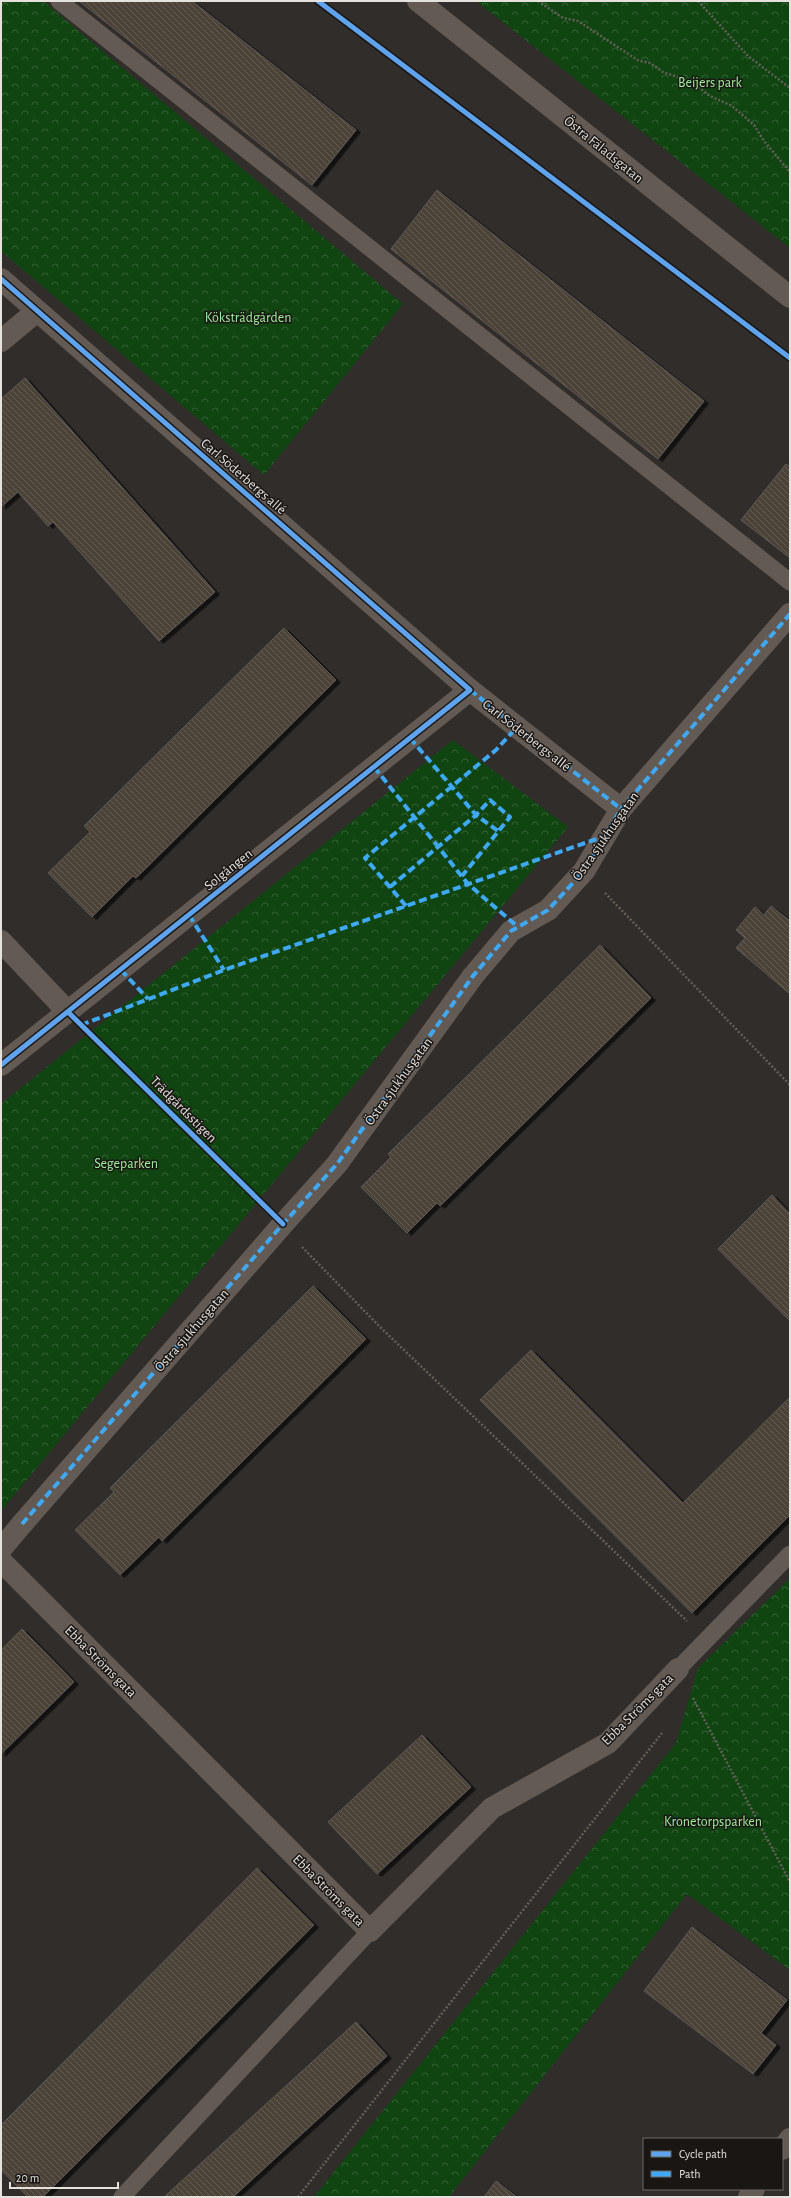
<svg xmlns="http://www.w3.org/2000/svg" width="791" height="2198" font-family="'Alegreya Sans',sans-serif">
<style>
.park{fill:url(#park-crowns)}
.building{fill:url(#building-back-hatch);stroke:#5d5a58;filter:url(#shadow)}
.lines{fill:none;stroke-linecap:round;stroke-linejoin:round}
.path{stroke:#655f59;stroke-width:2.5;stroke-dasharray:2 2;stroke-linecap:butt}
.service{stroke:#635a54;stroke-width:17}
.pedestrian{stroke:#635a54;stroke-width:22}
.minor{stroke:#635a54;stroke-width:22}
.quiet{stroke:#3fa9f5;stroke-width:4;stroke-dasharray:8 4;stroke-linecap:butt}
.cycleway-casing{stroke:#191614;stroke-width:8}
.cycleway{stroke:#60a3ed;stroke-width:5}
.labels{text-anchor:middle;stroke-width:3;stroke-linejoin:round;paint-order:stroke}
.park-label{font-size:14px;fill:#9ef29a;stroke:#191614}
.street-label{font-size:14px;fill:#e5e2de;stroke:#191614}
</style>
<defs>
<pattern id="park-crowns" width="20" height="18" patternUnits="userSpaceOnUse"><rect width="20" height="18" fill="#104512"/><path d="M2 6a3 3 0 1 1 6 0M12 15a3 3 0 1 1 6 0" fill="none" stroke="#336034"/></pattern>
<pattern id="building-back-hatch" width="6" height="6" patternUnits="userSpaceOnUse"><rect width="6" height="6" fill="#4c4237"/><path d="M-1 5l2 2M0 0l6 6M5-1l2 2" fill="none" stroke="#665d54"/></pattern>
<filter id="shadow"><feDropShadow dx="4.5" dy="2.5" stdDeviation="0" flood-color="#0009"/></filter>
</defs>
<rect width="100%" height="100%" fill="#302d2b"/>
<path class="park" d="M1,1H43L403,304L264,475L1,251Z
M476,1H790V248Z
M453,740L568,827L1,1511V1104Z
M790,1578V1970L687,1894L449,2197H314L676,1743L698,1668Z"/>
<path class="building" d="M79,1H192L356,130L312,185Z
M437,190L704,401L658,459L391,249Z
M25,378L215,592L159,641L53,522L48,526L18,492L1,507V399Z
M786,464L790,467V558L741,520Z
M284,628L336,680L136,878L133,876L92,917L48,873L90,832L84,826Z
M771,906L790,921V994L736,948L745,938L736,930L755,907L764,915Z
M600,945L651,998L440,1206L437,1203L407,1233L361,1187L391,1157L388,1154Z
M772,1195L790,1214V1321L718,1249Z
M313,1286L366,1339L162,1541L159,1537L120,1575L75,1530L114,1492L110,1488Z
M531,1350L683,1503L790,1397V1515L692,1613L480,1400Z
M22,1629L74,1682L1,1754V1650Z
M422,1735L471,1787L377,1874L328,1822Z
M257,1868L314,1925L43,2197H28L1,2170V2125Z
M692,1927L787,2000L761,2033L776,2045L753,2074L644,1991Z
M356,2022L387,2056L233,2197H164Z
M496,2181L517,2197H484Z"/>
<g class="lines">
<path class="path" d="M538,1L563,18L578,21L639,61L650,63L663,72L692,82L710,96L732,106L754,125L764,141L790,172
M698,1L748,56L790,88
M605,893L790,1085
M302,1247L381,1328L687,1621
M693,1698L790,1882
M298,2197L662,1733"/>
<path class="service" d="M59,1L790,582
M678,1669L790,1554
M122,2197L370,1931"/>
<path class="pedestrian" d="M470,690L621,809
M22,1524L283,1224L337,1164L473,976L511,931L548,910L584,871L621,809L790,614"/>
<path class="minor" d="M418,1L790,297
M1,279L470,690L1,1065
M1,341L37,311
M1,941L68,1012
M1,1549L22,1524
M1,1561L370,1931L492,1808L608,1743L678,1669
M782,2149L790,2139
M749,2197L754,2189"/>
<path class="quiet" d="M470,690L621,809
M410,738L476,815L498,831
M374,767L468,884L518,927
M390,887L476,815L490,800L510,817L462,876
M406,906L365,858L496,750L517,727
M189,915L224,970
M121,970L148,999
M81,1025L224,970L605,836
M22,1524L283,1224L337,1164L473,976L511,931L548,910L584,871L621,809L790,614"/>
<g class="cycleway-casing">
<path id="cycleway" d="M318,1L790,358
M1,279L470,690L1,1065
M68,1012L283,1224"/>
</g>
<use href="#cycleway" class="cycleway"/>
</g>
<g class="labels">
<g class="park-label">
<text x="710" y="87">Beijers park</text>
<text x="248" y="322">Köksträdgården</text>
<text x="126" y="1168">Segeparken</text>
<text x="713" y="1826">Kronetorpsparken</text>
</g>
<g class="street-label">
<text transform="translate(604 149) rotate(39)" y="5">Östra Fäladsgatan</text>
<text transform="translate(244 476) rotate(41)" y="5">Carl Söderbergs allé</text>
<text transform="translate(527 735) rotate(38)" y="5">Carl Söderbergs allé</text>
<text transform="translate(605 836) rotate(-55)" y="5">Östra sjukhusgatan</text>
<text transform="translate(228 869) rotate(-39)" y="5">Solgången</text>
<text transform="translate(398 1081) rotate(-54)" y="5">Östra sjukhusgatan</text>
<text transform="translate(184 1109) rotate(45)" y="5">Trädgårdsstigen</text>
<text transform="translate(191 1330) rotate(-49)" y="5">Östra sjukhusgatan</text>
<text transform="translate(101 1661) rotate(45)" y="5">Ebba Ströms gata</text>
<text transform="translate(637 1709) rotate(-45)" y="5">Ebba Ströms gata</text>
<text transform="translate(329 1890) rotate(45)" y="5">Ebba Ströms gata</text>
</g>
</g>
<rect width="791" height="2198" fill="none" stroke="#e5e2de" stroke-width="4"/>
<rect x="643" y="2138" width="140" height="52" fill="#191614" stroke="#6b6865"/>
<rect x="651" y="2151" width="20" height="6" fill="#60a3ed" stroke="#6b6865"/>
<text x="679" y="2158" font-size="12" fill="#e5e2de">Cycle path</text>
<rect x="651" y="2171" width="20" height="6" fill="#3fa9f5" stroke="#6b6865"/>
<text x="679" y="2178" font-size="12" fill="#e5e2de">Path</text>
<path d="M10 2182v6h108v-6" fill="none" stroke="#e5e2de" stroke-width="2"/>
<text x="16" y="2182" font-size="12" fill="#e5e2de" stroke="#191614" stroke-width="3" paint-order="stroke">20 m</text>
</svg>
